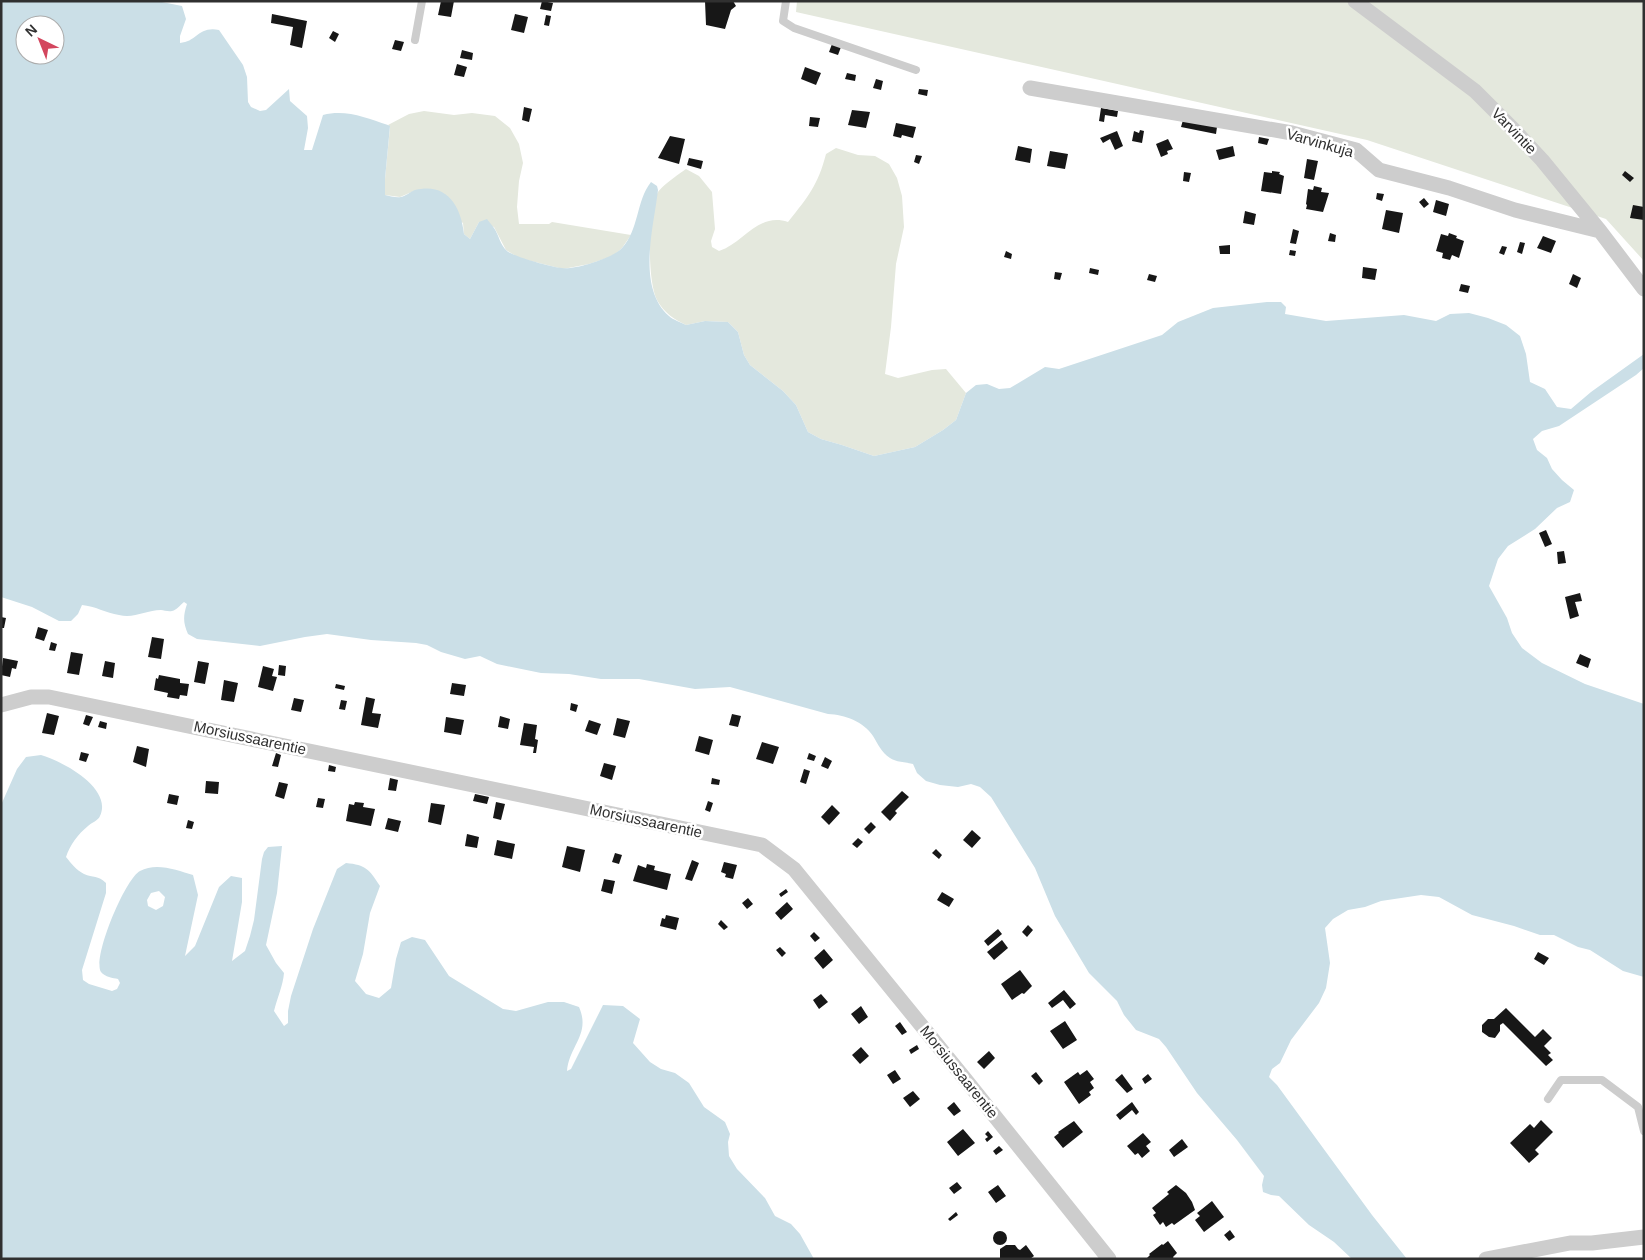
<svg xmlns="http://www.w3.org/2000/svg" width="1645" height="1260" font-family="Arial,sans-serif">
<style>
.green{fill:#e4e8dd}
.water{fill:#cbdfe7;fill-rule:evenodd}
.building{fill:#171717}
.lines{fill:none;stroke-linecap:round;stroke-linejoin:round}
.service{stroke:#cdcdcd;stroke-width:8}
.minor{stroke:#cdcdcd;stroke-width:15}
.labels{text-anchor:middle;stroke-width:5;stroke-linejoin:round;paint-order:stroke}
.street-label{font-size:15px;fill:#303030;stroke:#fff}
</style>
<rect width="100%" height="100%" fill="#fff"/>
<path class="green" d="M797,1H1644V261L1606,219L1367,140L796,12Z
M424,111L454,115L472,113L495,116L510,128L519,144L523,163L519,181L517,207L519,224H549L552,222L631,235L622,248L613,256L589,264L563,269L519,258L506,250L494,227L479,222L470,239L464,234L463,223L414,191L400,197L385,195V179L390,127L388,125L409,114Z
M836,148L858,155L875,156L889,164L897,178L902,196L904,227L896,264L891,327L885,374L898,378L932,370L946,369L966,393L956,420L943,430L915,447L874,456L842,445L821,439L808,432L796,405L783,391L750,365L744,355L738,332L728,322L705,321L686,325C674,319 664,313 657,300C647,280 648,216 657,194C660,187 679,174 686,169L699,176L712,192L715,229L711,241L712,247L719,251C744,243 758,212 788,222C808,197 818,185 826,154Z"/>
<path class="water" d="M1,1H157L182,6L186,19L180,36V43C197,42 198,26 219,30L243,65L247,77L248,102L251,107L260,111L266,110L289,89L290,101L307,116L308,128L304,150H312L323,115C346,109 366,118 388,125L390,126L385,179V195C390,196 396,198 401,197C406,196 410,192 415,190C447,182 461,206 464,234L470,239L479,222L487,219C489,222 492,225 494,228C499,235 500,245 507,251C515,257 551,267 562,268C575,270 613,258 622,248C639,230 636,201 651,182L657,186L658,190C654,226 636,287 669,316C673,320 681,322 686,325L705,321L728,322L738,332L744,355L750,365L783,391L796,405L808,432L821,439L842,445L874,456L915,447L943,430L956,420L966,393L976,385L987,384L999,389L1010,388L1045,367L1059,369L1162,335L1178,322L1213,308L1267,302H1281L1286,307L1285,314L1326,321L1404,315L1436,321L1450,314L1469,313L1488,318L1506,325L1520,336L1526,354L1530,382L1545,389L1557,407L1571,409L1591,392L1644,354V368L1636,375L1559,426L1542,431L1533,439L1537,450L1547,458L1552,469L1562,480L1574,490L1570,502L1557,508L1535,529L1508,546L1498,559L1489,586L1507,618L1512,633L1522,648L1542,663L1585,684L1644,704V977L1623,971L1590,950L1578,947L1554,935H1540L1514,926L1472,915L1439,897L1421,895L1381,901L1365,907L1348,910L1333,919L1325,928L1330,963L1326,988L1319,1003L1291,1040L1280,1063L1272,1069L1269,1077L1277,1085L1372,1215L1407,1259H1352L1334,1242L1309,1225L1279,1196L1271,1195L1263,1192L1262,1185L1264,1176L1237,1140L1197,1093L1166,1047L1159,1039L1136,1030L1124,1015L1117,1001L1089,973L1055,916L1035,868L991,797L980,787L971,784L958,787L940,785L926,781L917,773L913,764C906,762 895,762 890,758C881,752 878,744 873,736C863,721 845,715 828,714L730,687L695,689L639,679H601L569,674L541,673L497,664L480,656L465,659L441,652L427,645L416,643L371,640L327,634L305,637L260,646L197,639L188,634C183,623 183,616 187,604L184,602C180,605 177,610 172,611C168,612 164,610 161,610C146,610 134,619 119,615C106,613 95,606 82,605L78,614L71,621H59L32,607L1,597ZM25,25H55V55H25Z
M41,755C62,761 113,788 100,816C98,821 92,822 88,826C78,834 70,845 66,857C71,863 76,870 84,874C93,878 98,875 106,883V893L82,970L83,980L89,984L112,991L117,989L120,983L118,979C113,978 105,977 101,972C92,958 125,879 140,871C156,862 177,870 193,875L198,895L185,956L195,946L219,887L231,876L242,878V902L232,961L245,951L250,936L254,920L262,859L264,852L268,847L282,846L277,893L266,945L276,963L284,973C283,986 277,998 274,1011L284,1026L288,1023V1011L291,996L313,929L337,869L346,863C366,865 369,869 380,886L370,913L363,954L355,981L366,994L379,998L391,988L396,959L401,942L412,937L425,940L449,976L503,1009L516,1011L548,1002H564L579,1007C591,1034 569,1046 567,1071L571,1069L603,1005L623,1006L640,1019L633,1043L650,1062L661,1069L675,1073L689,1083L704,1107L725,1122L730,1134L728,1142L729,1156L737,1169L765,1198L775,1216L791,1224L800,1234L814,1259H1V805L17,769L26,757ZM159,891L165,897L163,906L156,910L148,906L147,900L151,893Z"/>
<path class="building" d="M441,1H454L451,17L438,15Z
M542,1L553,3L551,11L540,9Z
M705,1H733L736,6L731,10L725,29L706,25Z
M272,14L307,21L302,48L290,45L293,27L271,23Z
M515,14L528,17L524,33L511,30Z
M546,15L551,16L549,26L544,25Z
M333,31L339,34L335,42L329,38Z
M395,40L404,42L401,51L392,49Z
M832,44L841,47L838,55L829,52Z
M462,50L473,53L472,60L460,58Z
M457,64L467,67L464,77L454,75Z
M805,67L821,73L816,85L801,79Z
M847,73L856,75L855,81L845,79Z
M876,79L883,81L881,90L873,88Z
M919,89L928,90L927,96L918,94Z
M524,107L532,109L529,122L522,120Z
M1101,108L1118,111L1117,117L1105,115L1104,122L1099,121Z
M852,110L870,112L866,128L848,125Z
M810,117L820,118L818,127L809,126Z
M1183,120L1217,127L1216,134L1181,127Z
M896,123L916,127L913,138L902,135L901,138L893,136Z
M1140,130L1144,131L1142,143L1132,141L1134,131L1139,133Z
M1117,131L1123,146L1115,150L1110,139L1103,143L1100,138Z
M670,136L685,139L679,164L658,158Z
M1259,137L1269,139L1267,145L1258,143Z
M1168,139L1173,149L1167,151L1168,154L1161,157L1156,144Z
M1018,146L1032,149L1030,163L1015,160Z
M1233,146L1235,156L1219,160L1216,150Z
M1050,151L1068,154L1065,169L1047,166Z
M916,155L922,156L919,164L914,162Z
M689,158L703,161L701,169L687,165Z
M1307,159L1318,161L1314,180L1304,178Z
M1272,171L1280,172L1279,174L1284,176L1281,194L1261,191L1264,172L1272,173Z
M1625,171L1634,178L1630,182L1622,175Z
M1184,172L1191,173L1189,182L1183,181Z
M1314,186L1322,188L1321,192L1329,193L1323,212L1306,209L1307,205L1306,204L1308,189L1313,190Z
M1377,193L1384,194L1382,201L1376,199Z
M1424,198L1429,204L1424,208L1419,202Z
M1436,200L1449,204L1446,216L1433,212Z
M1633,205L1644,207V220L1630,218Z
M1386,210L1403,213L1399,233L1382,229Z
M1245,211L1256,214L1254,225L1243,223Z
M1293,229L1299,231L1296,244L1290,243Z
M1330,233L1336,235L1335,242L1328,241Z
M1449,233L1457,236L1456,238L1464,241L1459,258L1452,255L1450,260L1442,258L1443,253L1436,251L1441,234L1448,236Z
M1543,236L1556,241L1551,253L1537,248Z
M1520,242L1525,243L1522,254L1517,252Z
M1230,245V254H1220L1219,246Z
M1502,246L1507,247L1504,255L1499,253Z
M1290,250L1296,251L1295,256L1289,255Z
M1006,251L1012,254L1011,259L1004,257Z
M1363,267L1377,269L1375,280L1362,278Z
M1090,268L1099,270L1098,275L1089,273Z
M1055,272L1062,273L1060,280L1054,279Z
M1149,274L1157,276L1155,282L1147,280Z
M1573,274L1581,278L1577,288L1569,284Z
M1461,284L1470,286L1468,293L1459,291Z
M1546,530L1552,544L1545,547L1539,533Z
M1564,551L1566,563L1558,564L1557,552Z
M1580,593L1582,601L1575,602L1579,616L1570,619L1565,597Z
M1,617L6,618L4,628H1Z
M38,627L48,630L44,641L35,638Z
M152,637L164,639L161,659L148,657Z
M51,642L57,644L55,651L49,650Z
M71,652L83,654L79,675L67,673Z
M1580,654L1591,659L1588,668L1576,663Z
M3,658L18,661L16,669L12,668L10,677L1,675Z
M105,661L115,663L113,678L102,676Z
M198,661L209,663L205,684L194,682Z
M279,665L286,666L285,676L278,675Z
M263,666L274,669L272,676L277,677L273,691L258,687Z
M159,675L180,679V683L189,684L187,696L180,695L179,699L167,697L168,693L154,690L156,678L158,679Z
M224,680L238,683L234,702L221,700Z
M452,683L466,685L464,696L450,694Z
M336,684L345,686L344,690L335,688Z
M366,697L375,699L372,713L381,714L378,728L361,725Z
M294,698L304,700L301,712L291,710Z
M341,700L347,701L345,710L339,709Z
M571,703L578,705L576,712L570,710Z
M47,713L59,716L54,735L42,733Z
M732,714L741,716L738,727L729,725Z
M86,715L93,717L89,726L83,724Z
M500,716L510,719L508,729L498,727Z
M446,717L464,720L461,735L444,732Z
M617,718L630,721L625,738L613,735Z
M589,720L601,724L597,735L585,731Z
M100,721L107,723L106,729L98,727Z
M524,723L537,725L535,739L538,740L536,753H533L534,747L520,745Z
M699,736L713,740L709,755L695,751Z
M762,742L779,747L773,764L756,759Z
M137,746L149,749L146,767L133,762Z
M81,752L89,754L86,762L79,760Z
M276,753L281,755L278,767L272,766Z
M809,753L816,756L814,761L807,759Z
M825,757L832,761L828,769L821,766Z
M604,763L616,766L612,780L600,776Z
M329,765L336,767L335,772L328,771Z
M804,769L810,771L806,784L800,782Z
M390,778L398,780L396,791L388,790Z
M712,778L720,780L719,785L711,784Z
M206,781L219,782L218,794L205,793Z
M279,782L288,784L284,799L275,796Z
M902,791L909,797L895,811L897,813L890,821L881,812Z
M169,794L179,796L177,805L167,803Z
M475,794L489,797L487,804L473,801Z
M318,798L325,799L323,808L316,807Z
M708,801L713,803L710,812L705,810Z
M355,802L364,803L363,807L375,809L371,826L346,821L349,804L354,805Z
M496,802L505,804L501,820L493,818Z
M431,803L445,805L441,825L428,822Z
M832,805L840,813L829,825L821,817Z
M388,818L401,821L398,832L385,829Z
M188,820L194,822L192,829L186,828Z
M871,822L876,827L869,834L864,829Z
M972,830L981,838L972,848L963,840Z
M467,834L479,837L477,848L465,846Z
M858,838L863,842L857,848L852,844Z
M497,840L515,844L512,859L494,855Z
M567,846L585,850L580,872L562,867Z
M936,849L942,855L939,859L932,853Z
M615,853L622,855L619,864L612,862Z
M692,860L699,863L692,881L685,879Z
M724,862L737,865L733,879L725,877L726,874L721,872Z
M647,864L655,866L654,870L671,874L667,890L633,881L638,865L646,868Z
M604,879L615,881L612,894L601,891Z
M786,889L788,892L781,897L779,894Z
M942,892L954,899L949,907L937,900Z
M748,898L753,904L747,909L742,903Z
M787,902L793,909L781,920L775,913Z
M666,915L679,918L676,930L660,926L662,918L665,919Z
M721,920L728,927L724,930L718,924Z
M1028,925L1033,930L1027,937L1022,932Z
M998,929L1002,934L988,946L984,941Z
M814,932L820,938L815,942L810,936Z
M1002,940L1008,948L994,960L987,952Z
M780,947L786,953L782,957L776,950Z
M824,949L833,960L823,969L814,958Z
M1538,952L1549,958L1544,965L1534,959Z
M1020,970L1032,986L1024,994L1022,993L1012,1000L1001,984Z
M1064,990L1076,1004L1070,1009L1063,1000L1052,1008L1048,1003Z
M821,994L828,1002L819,1009L813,1000Z
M861,1006L868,1017L859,1024L851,1014Z
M1506,1008L1535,1037L1543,1029L1552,1038L1544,1046L1551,1053L1548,1055L1553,1060L1546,1066L1503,1023L1500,1025V1031L1495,1038L1489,1037L1482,1032V1025L1488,1019H1494Z
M1065,1021L1077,1040L1063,1049L1050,1031Z
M900,1022L907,1032L902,1035L895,1026Z
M917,1045L919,1049L911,1054L909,1050Z
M861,1047L869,1056L860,1064L852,1055Z
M989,1051L995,1058L984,1069L977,1062Z
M895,1070L901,1079L893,1084L887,1075Z
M1087,1070L1094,1079L1090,1082L1094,1088L1089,1092L1091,1095L1079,1104L1064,1082L1078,1072L1080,1075Z
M1036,1072L1043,1081L1039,1085L1031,1076Z
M1122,1074L1133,1089L1127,1093L1115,1080Z
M1148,1074L1152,1079L1145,1084L1142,1079Z
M913,1091L920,1099L910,1107L903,1098Z
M954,1102L961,1111L954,1116L947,1108Z
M1132,1102L1139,1112L1136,1115L1132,1110L1120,1120L1116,1115Z
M1541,1120L1553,1132L1535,1150L1539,1154L1529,1163L1510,1143L1530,1124L1534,1128Z
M1074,1121L1083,1132L1063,1148L1054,1137L1059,1133L1058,1132Z
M963,1129L975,1143L958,1156L947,1142Z
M988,1131L993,1137L987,1142L985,1139L988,1137L985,1134Z
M1143,1133L1151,1142L1146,1146L1150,1151L1142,1158L1138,1153L1135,1155L1127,1146Z
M1182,1139L1188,1147L1174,1157L1169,1150Z
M999,1146L1003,1150L996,1155L993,1151Z
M957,1182L962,1188L954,1194L949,1188Z
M998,1185L1006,1196L996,1203L988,1192Z
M1176,1185L1186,1193L1192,1202L1195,1210L1174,1225L1172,1223L1166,1227L1163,1222L1160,1225L1153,1215L1156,1213L1152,1208L1169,1194L1167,1192Z
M1212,1201L1224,1217L1204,1232L1195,1220L1200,1216L1197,1213Z
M956,1212L958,1215L950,1221L948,1219Z
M1230,1230L1235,1237L1229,1241L1224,1235Z
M993 1238a7 7 0 1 1 14 0a7 7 0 1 1-14 0Z
M1168,1241L1177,1253L1173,1257L1174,1259H1146L1150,1255L1149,1254L1162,1244L1163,1245Z
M1006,1245H1015L1018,1249L1020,1250L1026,1245L1034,1256L1030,1259H1000V1249Z"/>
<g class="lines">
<path class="service" d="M786,1L783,21L794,28L916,70
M415,40L422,1
M1548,1099L1561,1080H1602L1638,1107L1644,1131"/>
<path class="minor" d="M1355,1L1475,91L1515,131L1542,160L1600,231L1644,289
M1030,88L1292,133L1356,150L1379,170L1449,188L1515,210L1600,231
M1,705L31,697H49L762,845L794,869L965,1079L1109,1259
M1486,1259L1570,1243H1592L1644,1237"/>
</g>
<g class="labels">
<g class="street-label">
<text transform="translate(1514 131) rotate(46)" y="5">Varvintie</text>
<text transform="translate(1320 143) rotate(16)" y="5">Varvinkuja</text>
<text transform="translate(250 738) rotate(12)" y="5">Morsiussaarentie</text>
<text transform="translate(646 821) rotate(12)" y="5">Morsiussaarentie</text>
<text transform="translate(959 1072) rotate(51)" y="5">Morsiussaarentie</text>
</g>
</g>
<rect width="1645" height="1260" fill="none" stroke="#303030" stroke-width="5"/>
<g transform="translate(40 40) rotate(317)"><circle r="24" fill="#ffffff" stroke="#acacac"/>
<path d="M0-4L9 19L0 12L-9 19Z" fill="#d3465e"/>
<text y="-8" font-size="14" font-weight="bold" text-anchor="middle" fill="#303030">N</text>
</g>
</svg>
